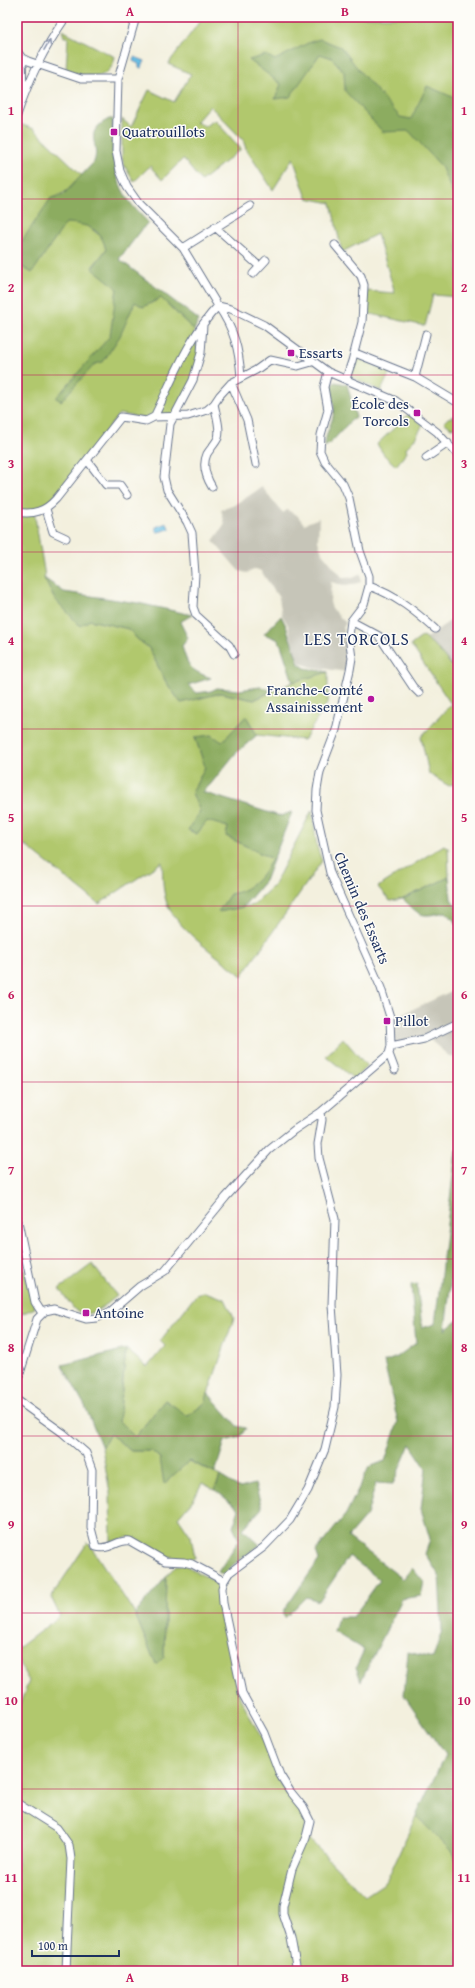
<svg xmlns="http://www.w3.org/2000/svg" width="475" height="1988" font-family="'Gentium Book Plus',serif">
<style>
.industrial{fill:#c6c5b8}
.green{fill:#b1c86d;stroke:#667c66}
.forest{fill:#8cac60;stroke:#546e5f}
.water{fill:#6bc2e8;stroke:#4378a3}
.lines{fill:none;stroke-linecap:round;stroke-linejoin:round}
.minor-casing{stroke:#67738b;stroke-width:9}
.minor{stroke:#fff;stroke-width:7}
.oneway{stroke:#8d97ae}
.grid{fill:none;stroke:#c2185b;stroke-width:1;stroke-opacity:0.55}
.poi-dot{fill:#b5179e;stroke:#fdfcf7;stroke-width:1.5}
.labels{text-anchor:middle;stroke-width:3;stroke-linejoin:round;paint-order:stroke}
.poi-label{font-size:15px;fill:#1b2f5e;stroke:#fdfcf7;text-anchor:start}
.street-label{font-size:15px;fill:#1b2f5e;stroke:#fdfcf7}
.quarter-label{font-size:17px;letter-spacing:1px;fill:#1b2f5e;stroke:#fdfcf7}
.neatline{fill:none;stroke:#c2185b;stroke-width:1.5}
.grid-label{font-size:13px;text-anchor:middle;font-weight:bold;fill:#c2185b}
</style>
<rect width="100%" height="100%" fill="#fdfcf7"/>
<filter id="ink" filterUnits="userSpaceOnUse"><feTurbulence type="fractalNoise" baseFrequency=".025" numOctaves="2"/><feDisplacementMap in="SourceGraphic" scale="8" xChannelSelector="R" yChannelSelector="G"/><feConvolveMatrix kernelMatrix="1 2 1 2 8 2 1 2 1" color-interpolation-filters="sRGB"/></filter>
<filter id="wash" filterUnits="userSpaceOnUse"><feTurbulence type="fractalNoise" baseFrequency=".012" numOctaves="4" result="noise"/><feDisplacementMap in="SourceGraphic" scale="16" xChannelSelector="R" yChannelSelector="G"/><feGaussianBlur stdDeviation="0.9" result="paint"/><feColorMatrix in="noise" values="0 0 0 0 0 0 0 0 0 0 0 0 0 0 0 0 0 1.4 0 .05"/><feComposite in="paint" operator="in"/></filter>
<g filter="url(#wash)">
<rect width="100%" height="100%" fill="#f3f0de"/>
<path class="industrial" d="M262,487L283,513L287,510L297,515L304,524L319,518L318,541L322,553L342,577L353,578L361,574V582L347,586L331,582L330,602L332,609L346,623L343,628L349,661L347,672L312,667L300,663L295,652L288,625L282,615L279,598L261,571L256,569L247,573L239,571L213,541L225,524L221,510L235,505Z
M458,615V673L426,638Z
M458,988V1020L430,1035L395,1043L394,1018Z
M458,1025V1059L449,1056L429,1039Z"/>
<path class="green" d="M203,17H458V297L433,295L425,326L366,313L367,291L395,293L377,234L342,252L331,203L307,198L293,158L273,190L246,149L243,140L210,106L196,122L205,126L215,120L241,149L201,181L183,159L162,180L150,166L134,182L124,165L122,158V119L131,127L149,90L174,102L191,74L168,64Z
M62,30L115,57C110,84 84,77 66,70L68,37H64Z
M17,123L34,129L82,175C76,187 63,194 52,198L103,238L106,250L92,267L143,307L161,298L194,330L200,363L177,415L149,419L119,414L46,507L34,511L45,576L44,578L54,598L90,620L129,629L136,638L149,648L166,682L181,703L221,693L254,700L293,682L328,672V702L304,740L257,735L246,716L222,743L195,737L205,767L192,793C204,818 201,819 228,827L226,836L272,859C262,877 251,891 230,894L219,912L253,905L274,885L312,810L317,847L322,861L242,976C219,957 183,934 169,908C162,895 163,876 162,862L99,904L17,839Z
M356,357L390,372L381,391L351,377L350,374Z
M409,414L423,425L414,440L406,448L407,452L396,466L384,455L377,444Z
M455,416V427L451,428L444,422L448,418Z
M423,636L435,646L458,673V782L449,786L429,774L421,737L451,704L411,645Z
M444,845L448,848L449,877L403,899L390,901L378,887Z
M343,1038L367,1066L354,1079L326,1056Z
M92,1264L117,1296C108,1303 88,1322 75,1310C70,1304 65,1296 59,1289Z
M24,1270L35,1308L17,1316V1271Z
M205,1292L225,1299L234,1318L205,1403L188,1416L165,1400L135,1437L119,1421L126,1349L147,1367L165,1346L160,1341L196,1295Z
M110,1434L131,1451H151L160,1458L189,1461L220,1476L215,1490L202,1483L193,1500L178,1517L191,1536L195,1558L166,1559L129,1537L111,1542L110,1493L102,1448Z
M88,1542L135,1614L156,1665L164,1657L166,1577L176,1565H185L218,1584L220,1604L240,1698L266,1746L279,1781L307,1820L304,1834L365,1896L386,1882L416,1816L454,1854L458,1865V1971H17V1711L29,1681L17,1660V1649L60,1616L51,1597Z"/>
<path class="forest" d="M320,39L341,47L362,74L400,117L411,119L427,86L457,99L458,200L455,199L441,166L409,131L383,132L345,91L344,72L332,58L320,54L290,97L275,99L281,84L249,60L266,55L275,60L310,42Z
M109,119H113C112,146 112,174 127,198C133,207 141,215 148,222L119,259L199,320L194,330L161,298L143,307L135,302L120,336L103,362L95,364L61,401L56,398L110,336L117,288L92,268L106,250C101,228 87,224 66,223L32,273L17,264V248L51,198L63,195L94,162C101,143 81,133 109,119Z
M335,382L347,384L356,417C344,425 338,438 325,447C324,433 334,422 334,409C334,399 325,389 335,382Z
M44,578L64,592L138,603L192,615L180,622L188,638L182,646C188,667 190,670 211,678L188,685L197,693L211,691L217,688L239,690L260,687L274,690L254,700L221,693L181,703L166,682L149,648L136,638L129,629L90,620L80,626L54,598Z
M281,616L286,626L299,664L305,668L328,672L293,682L281,645L277,639L264,634Z
M246,716L257,735L235,754L210,785L202,792L280,816L292,812L265,881L243,907L218,912L230,894C250,891 262,877 272,859L226,836L228,827L207,821L197,834L188,830L200,811L192,793L205,767L195,737L212,735L222,742Z
M449,877L451,899L458,909V925L446,912C421,917 422,918 403,899Z
M456,1150L458,1151V1221L445,1330L458,1320V1865L454,1854L416,1816L445,1755L404,1695L408,1652L433,1658L442,1630L439,1575L425,1554L430,1539L421,1509L426,1468L410,1444L393,1484L376,1483L367,1515L348,1537L403,1579L412,1568L424,1582L421,1596L402,1599L361,1681L356,1667L364,1650L334,1632L338,1617H353L380,1580L349,1556L319,1601L306,1597L285,1618L282,1613L319,1560L316,1551L346,1514L369,1467L385,1461L398,1422L384,1362L397,1357L416,1343L411,1285L417,1284L422,1328L435,1324Z
M126,1349L119,1421L135,1437L165,1400L188,1416L205,1403L208,1393L237,1426L246,1428L240,1437L225,1441L215,1473L189,1461L164,1484L160,1458L151,1451H131L110,1434L102,1448L85,1406L62,1365Z
M220,1476L240,1488L255,1484L262,1508L243,1529L260,1545L233,1565L224,1575L218,1572L239,1540L233,1527L239,1509L215,1490Z
M166,1577L164,1657L156,1665L135,1614Z"/>
<path class="water" d="M134,57L145,61L141,68L139,67V64L133,61Z
M167,523L169,529L158,532L156,531V527Z"/>
</g>
<g filter="url(#ink)">
<g class="lines">
<g class="minor-casing">
<path id="minor" d="M136,17L118,79L116,151L120,171L127,187L139,204L183,248L218,306L231,309L264,325L328,372L396,401L437,432L458,455
M17,51L22,58L28,61L81,79H118
M22,58L23,91
M17,115C30,77 43,50 66,17
M215,227L259,266
M335,245L361,276L364,285L362,322L352,361L346,379
M183,248L250,206
M253,274L266,260
M203,325L201,353L193,380L170,424L164,477L167,490L187,522L192,533L195,574L193,607L196,615L229,645L234,654
M355,353L415,377L455,401
M415,377L426,334
M231,383L247,420L256,464
M154,417C173,379 189,336 218,306C234,329 239,349 241,377
M426,458L448,443
M87,460L106,485H120L127,495
M212,487C206,477 202,465 207,454C210,449 215,444 218,438C221,429 216,414 214,404
M46,509L53,532L66,538
M17,512C34,515 45,511 56,499L121,417L146,421L154,417L188,416L207,410L214,404L220,395L231,383L256,370L270,360L298,366L312,362
M369,586C395,595 415,611 435,629
M351,621L379,636L413,687L419,693
M391,1046L424,1039L458,1023
M389,1054L395,1070
M17,1217L35,1302L42,1313
M17,1383L37,1319L45,1311L54,1309L86,1319L97,1318L111,1311L140,1286L165,1271L226,1197L269,1150L294,1130L321,1112L389,1054L391,1046L390,1017L381,988L330,873L316,810L317,790L320,772L336,730L350,670L352,658L349,636L351,621L364,604L369,586V576L360,551L349,498L343,484L325,462L320,451L321,435L328,410L324,387L328,372
M17,1400L63,1433L86,1453L92,1470L91,1528L96,1547C109,1551 118,1539 130,1541L165,1561L184,1562L192,1564L224,1581
M17,1803L57,1828L69,1845L71,1859L66,1971
M297,1971L291,1938L283,1914V1906L292,1869L306,1837L310,1821L303,1807L290,1791L280,1775L264,1733L242,1693L223,1603L222,1588L224,1581L229,1573L264,1547L290,1520L308,1490L325,1449L335,1407L337,1375L332,1305L335,1219L319,1158L318,1144L322,1120L321,1112"/>
</g>
<use href="#minor" class="minor"/>
</g>
<defs><path id="oneway-shaft" d="M-6 0H5M1.5-3L5.5 0L1.5 3" fill="none" stroke-width="1.6" stroke-linecap="round" stroke-linejoin="round"/></defs>
<use class="oneway" href="#oneway-shaft" transform="translate(47 45) rotate(-60)"/>
</g>
<path class="grid" d="M238,17V1971M17,199H458M17,375H458M17,552H458M17,729H458M17,906H458M17,1082H458M17,1259H458M17,1436H458M17,1613H458M17,1789H458"/>
<g class="poi-dot">
<rect x="110" y="128" width="8" height="8" rx="2"/>
<rect x="287" y="349" width="8" height="8" rx="2"/>
<rect x="413" y="409" width="8" height="8" rx="2"/>
<circle cx="371" cy="699" r="4"/>
<rect x="383" y="1017" width="8" height="8" rx="2"/>
<rect x="82" y="1309" width="8" height="8" rx="2"/>
</g>
<g class="labels">
<g class="poi-label">
<text x="122" y="137">Quatrouillots</text>
<text x="299" y="358">Essarts</text>
<text x="409" y="409" text-anchor="end">École des<tspan x="409" dy="17">Torcols</tspan></text>
<text x="363" y="695" text-anchor="end">Franche-Comté<tspan x="363" dy="17">Assainissement</tspan></text>
<text x="395" y="1026">Pillot</text>
<text x="94" y="1318">Antoine</text>
</g>
<g class="street-label">
<text transform="translate(362 908) rotate(67)" y="5">Chemin des Essarts</text>
</g>
<g class="quarter-label">
<text x="357" y="645">LES TORCOLS</text>
</g>
</g>
<rect width="475" height="1988" fill="none" stroke="#fdfcf7" stroke-width="44"/>
<path d="M32 1950v6h87v-6" fill="none" stroke="#1b2f5e" stroke-width="2"/>
<text x="38" y="1950" font-size="12" fill="#1b2f5e" stroke="#fdfcf7" stroke-width="3" paint-order="stroke">100 m</text>
<rect x="22" y="22" width="431" height="1944" class="neatline"/>
<g class="grid-label">
<text x="130" y="16">A</text>
<text x="345" y="16">B</text>
<text x="11" y="115">1</text>
<text x="464" y="115">1</text>
<text x="11" y="292">2</text>
<text x="464" y="292">2</text>
<text x="11" y="468">3</text>
<text x="464" y="468">3</text>
<text x="11" y="645">4</text>
<text x="464" y="645">4</text>
<text x="11" y="822">5</text>
<text x="464" y="822">5</text>
<text x="11" y="999">6</text>
<text x="464" y="999">6</text>
<text x="11" y="1175">7</text>
<text x="464" y="1175">7</text>
<text x="11" y="1352">8</text>
<text x="464" y="1352">8</text>
<text x="11" y="1529">9</text>
<text x="464" y="1529">9</text>
<text x="11" y="1705">10</text>
<text x="464" y="1705">10</text>
<text x="11" y="1882">11</text>
<text x="464" y="1882">11</text>
<text x="130" y="1982">A</text>
<text x="345" y="1982">B</text>
</g>
</svg>
